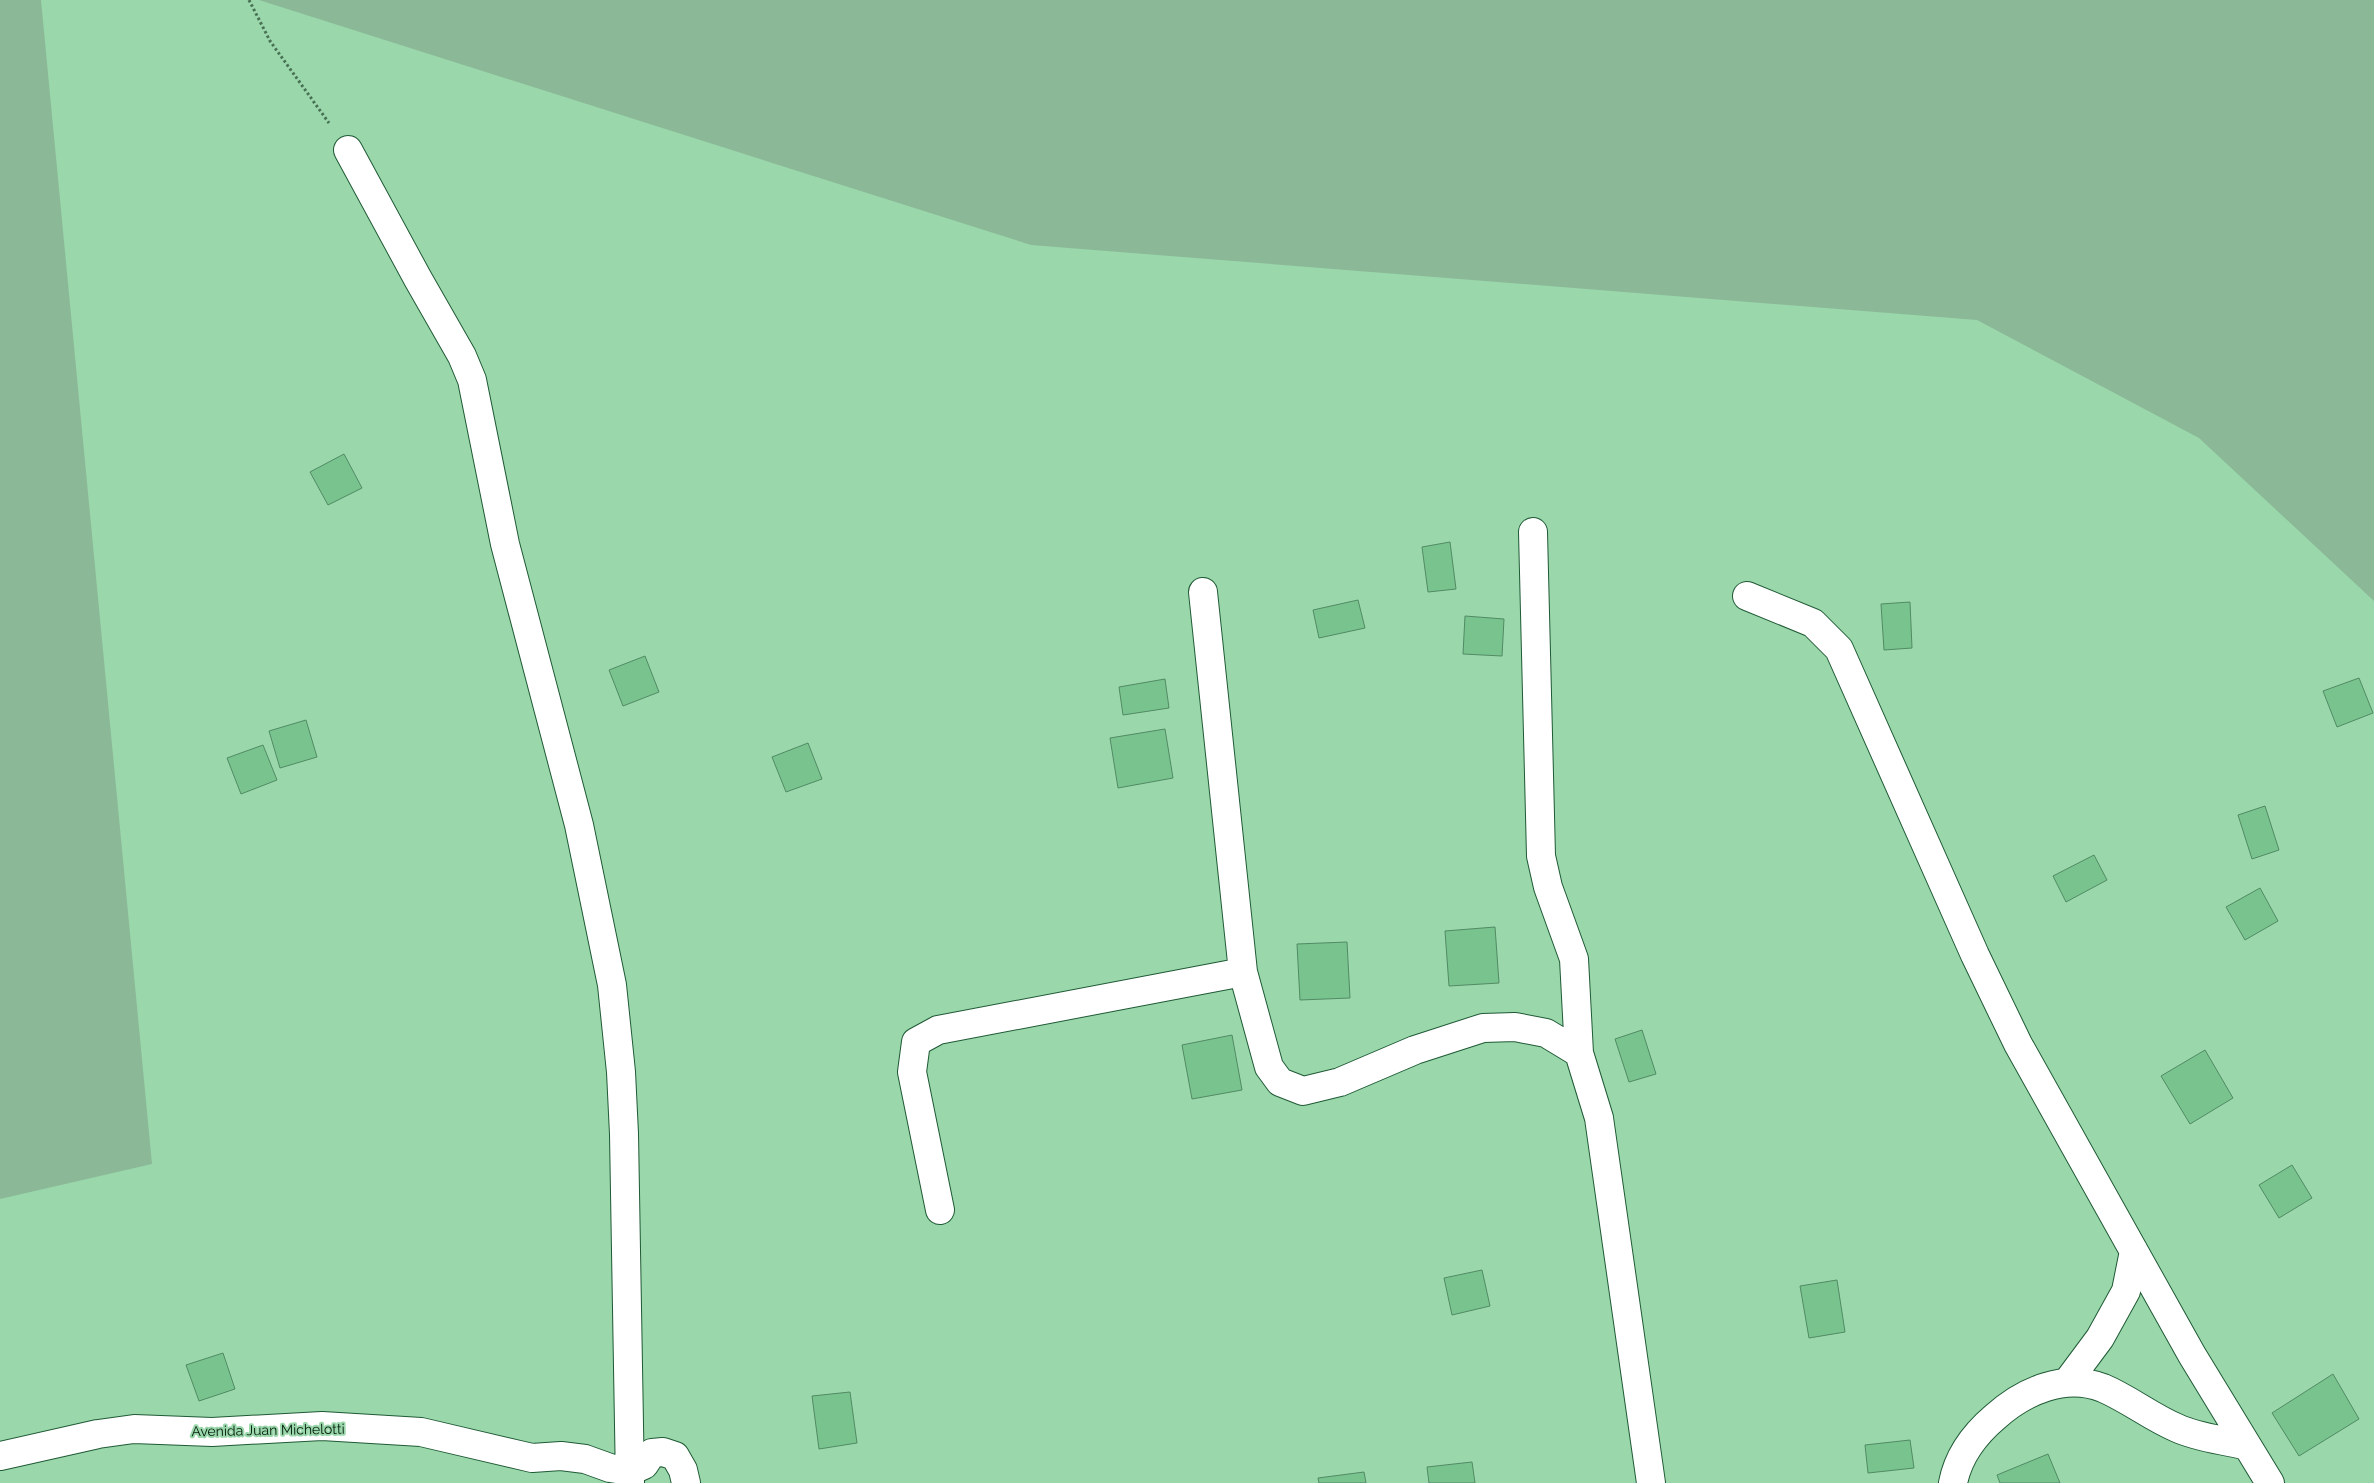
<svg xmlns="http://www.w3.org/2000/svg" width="2374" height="1483" font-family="Raleway,sans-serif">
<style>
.green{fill:#8bb897}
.building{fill:#79c38f;stroke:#518b63}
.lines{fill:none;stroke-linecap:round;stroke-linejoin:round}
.street-casing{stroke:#1f5a35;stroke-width:30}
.path{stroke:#487154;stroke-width:3;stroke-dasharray:2.5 2.5;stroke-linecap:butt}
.street{stroke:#fff;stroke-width:28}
.labels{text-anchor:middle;stroke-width:4;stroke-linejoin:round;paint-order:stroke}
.street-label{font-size:14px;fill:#041c0c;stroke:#9ad7ab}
</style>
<rect width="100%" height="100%" fill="#9ad7ab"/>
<path class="green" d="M0,0H41L152,1164L0,1199Z
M259,0H2374V601L2199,438L1977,320L1031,245Z"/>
<path class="building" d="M344,454L362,488L328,505L310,472Z
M1450,542L1456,589L1428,592L1422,547Z
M1358,600L1365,628L1319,638L1313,610Z
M1910,602L1912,648L1884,650L1881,604Z
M1465,616L1504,619L1502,656L1463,654Z
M645,656L659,692L623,706L609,670Z
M2359,678L2373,713L2337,727L2323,691Z
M1165,679L1169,708L1123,715L1119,687Z
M306,720L317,757L280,768L269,731Z
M1165,729L1173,778L1118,788L1110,738Z
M808,743L822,779L786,792L772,757Z
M263,745L277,780L241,794L227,758Z
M2265,806L2279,850L2252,859L2238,815Z
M2094,855L2107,880L2066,902L2053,876Z
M2260,888L2278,921L2245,940L2226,907Z
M1495,927L1499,983L1449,986L1445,931Z
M1347,942L1350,998L1300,1000L1297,944Z
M1642,1030L1656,1074L1629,1082L1615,1039Z
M1232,1035L1242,1090L1192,1099L1182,1045Z
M2205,1050L2233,1098L2190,1124L2161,1076Z
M2292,1165L2312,1198L2279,1218L2259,1185Z
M1482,1270L1490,1306L1452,1315L1444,1278Z
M1837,1280L1845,1332L1809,1338L1800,1286Z
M223,1353L235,1389L199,1401L186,1365Z
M2333,1374L2359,1419L2299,1456L2272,1413Z
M850,1392L857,1443L819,1449L812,1396Z
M1910,1440L1914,1468L1868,1473L1865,1445Z
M2048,1454L2060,1483H2000L1997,1475Z
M1472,1462L1475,1483H1429L1427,1467Z
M1364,1472L1366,1483H1319L1318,1478Z"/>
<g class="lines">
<g class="street-casing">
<path id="street" d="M348,150L418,279L462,356L472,380L505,544L579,825L612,985L621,1072L624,1134L630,1483
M1533,532L1541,856L1548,887L1574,959L1579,1053L1599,1118L1651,1483
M1203,592L1243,972L1269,1067L1280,1082L1303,1091L1340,1082L1415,1050L1483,1028L1515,1027L1546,1033L1579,1053
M1747,596L1813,623L1839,649L1975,955L2018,1044L2192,1355L2270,1483
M940,1210L912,1072L916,1042L938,1030L1243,972
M2068,1381L2100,1338L2126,1291L2134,1251
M0,1456L98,1434L134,1429L212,1432L322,1426L421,1432L532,1458L561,1456L585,1459L610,1468L630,1471L644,1465L652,1453L663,1452L675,1456L683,1470L686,1483
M1953,1483C1958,1457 1975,1434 1995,1417C2024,1391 2065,1373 2103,1388C2129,1399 2151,1417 2177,1428C2198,1438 2225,1440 2247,1446"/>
</g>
<path class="path" d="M249,0L270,41L329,123"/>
<use href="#street" class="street"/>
</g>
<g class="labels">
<g class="street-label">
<text transform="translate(268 1430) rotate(-1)" y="5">Avenida Juan Michelotti</text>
</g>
</g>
</svg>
